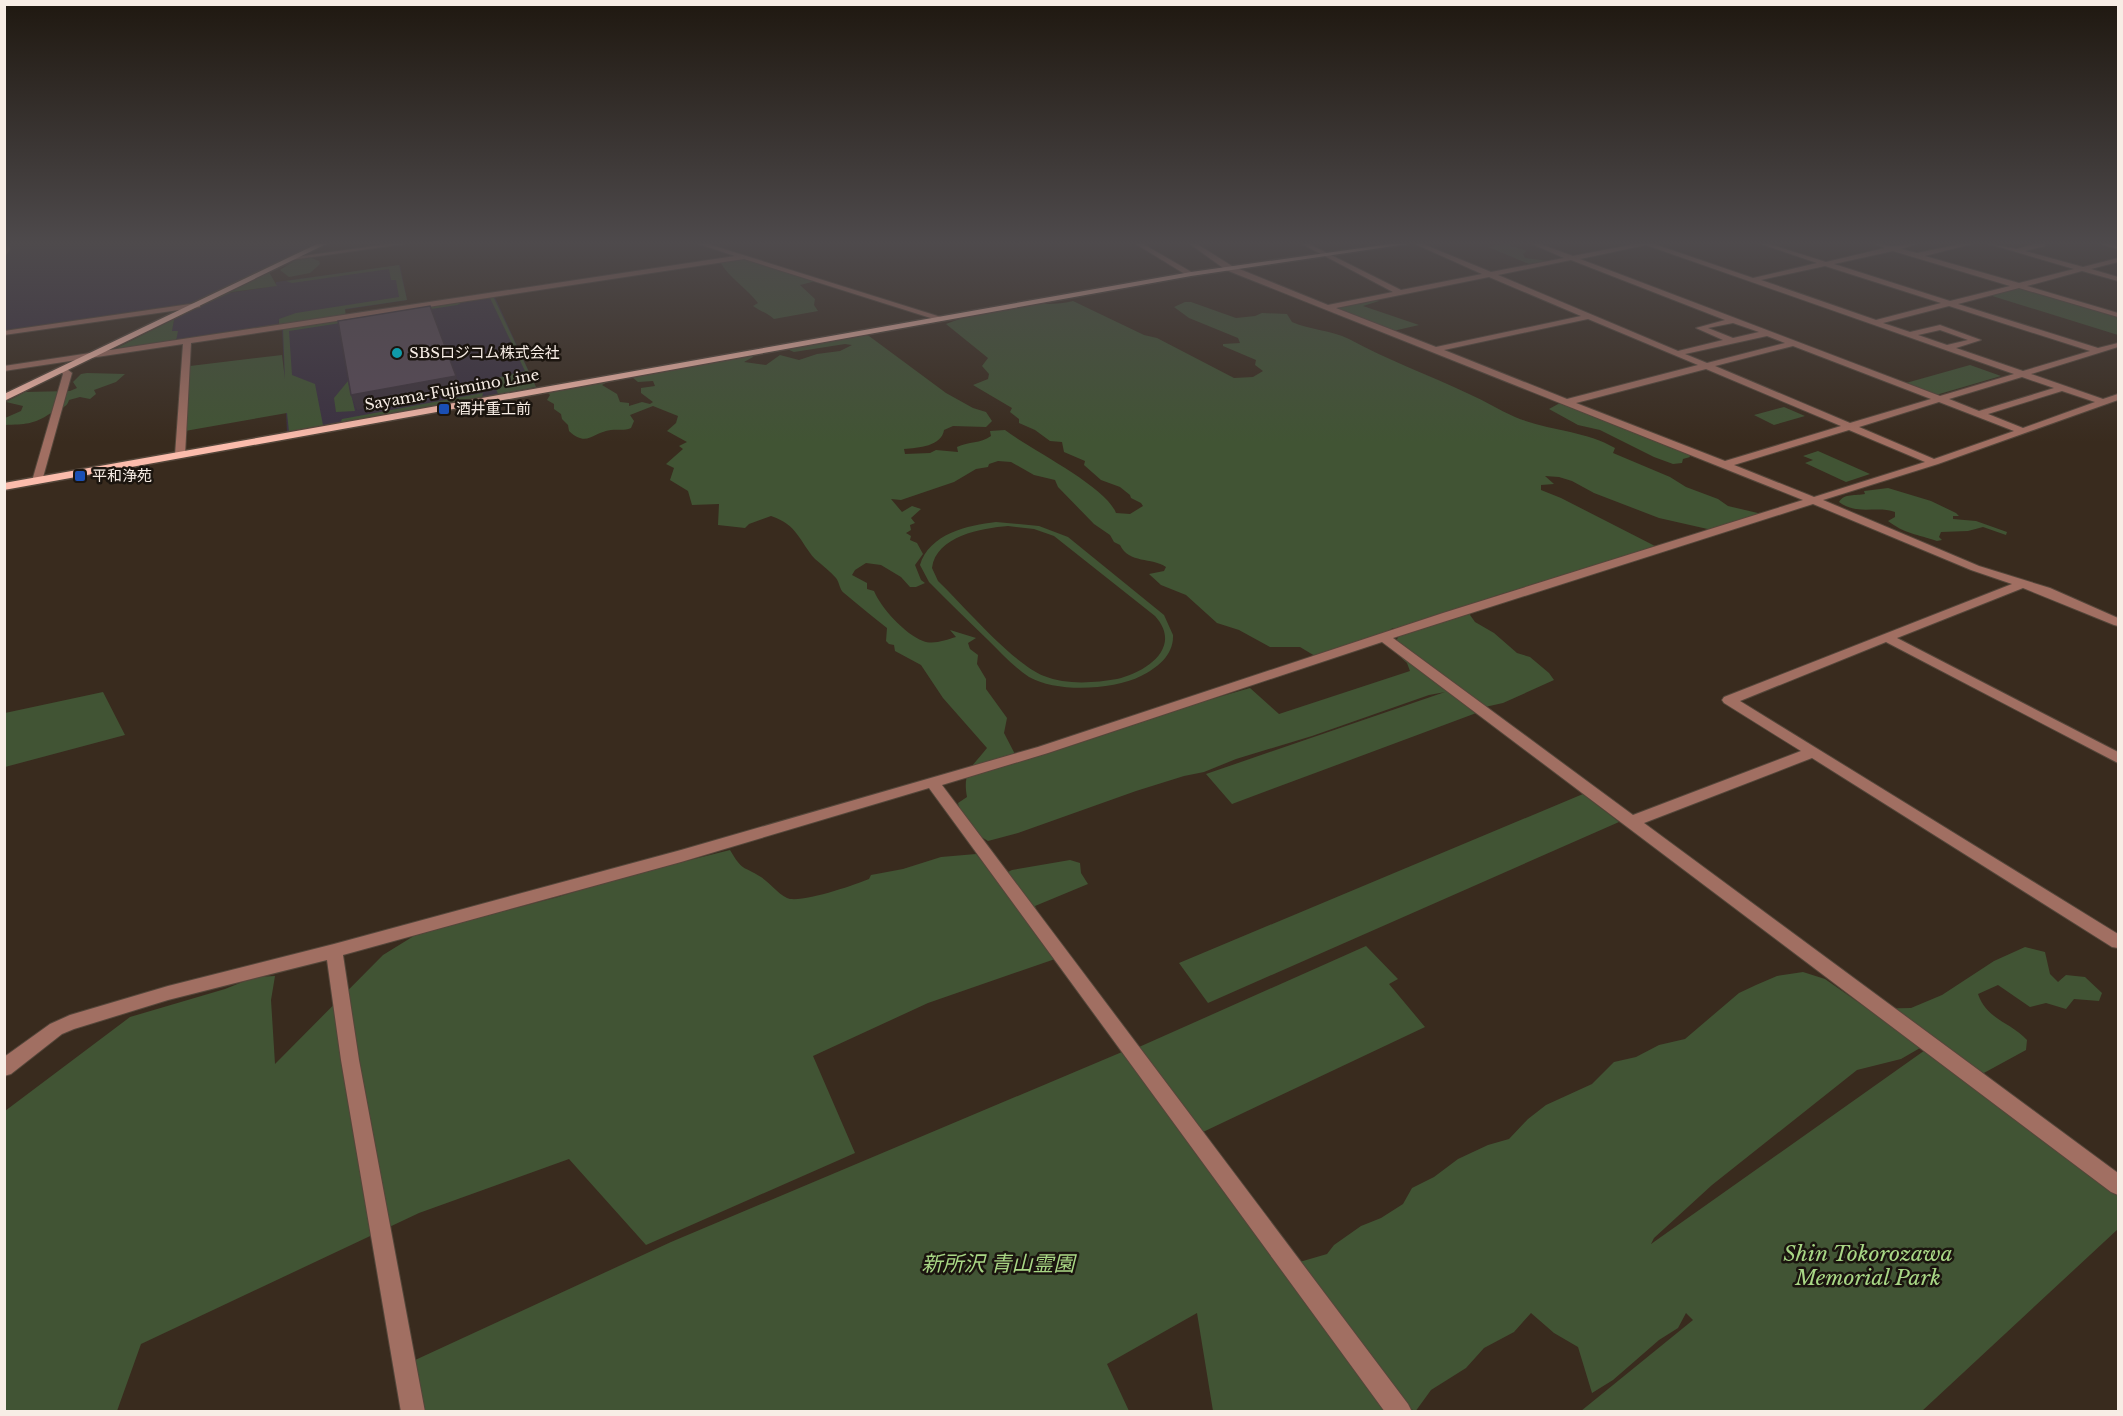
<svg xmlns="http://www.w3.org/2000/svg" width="2123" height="1416" font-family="'Libre Baskerville','Noto Sans JP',serif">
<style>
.industrial{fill:#3b3141}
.green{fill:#415434;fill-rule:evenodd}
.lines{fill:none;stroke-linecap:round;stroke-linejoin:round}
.minor-casing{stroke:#54463a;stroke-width:2}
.major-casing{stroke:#54463a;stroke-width:3}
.minor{fill:#a16f62;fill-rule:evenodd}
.major{fill:#fbbcac;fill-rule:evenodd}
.shaded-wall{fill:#3e343e}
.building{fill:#584a58;stroke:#3e343e;stroke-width:1.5}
.culture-dot{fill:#0f9aa8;stroke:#1b150f;stroke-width:2}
.transit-dot{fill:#1a4fb4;stroke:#1b150f;stroke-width:2}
.labels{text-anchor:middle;stroke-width:5;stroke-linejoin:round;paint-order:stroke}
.far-poi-label{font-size:15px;fill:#f7ede5;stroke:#1b150f;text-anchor:start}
.far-street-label{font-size:15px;fill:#f7ede5;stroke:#1b150f}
.near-park-label{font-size:21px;font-style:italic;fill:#a8d785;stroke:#1b150f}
</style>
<rect width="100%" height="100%" fill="#392b1e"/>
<path class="industrial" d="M9,244H317L189,305L5,332L4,262Z
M400,265L407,300L279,320L278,327L169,343L174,320H172L228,293L276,286V282Z
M494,295L536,387L287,434L282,328Z"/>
<path class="green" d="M1504,244H1510L1511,246L1527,251L1523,254L1525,258L1549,261L1529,264L1488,247Z
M309,257L319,261L320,264L310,273L289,277L280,270L297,259Z
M743,258L816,281L800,285L815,299L814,305L818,311L774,319C767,313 760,311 753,306L758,303C747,288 730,279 720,262Z
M399,265L407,300L345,309L346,317L279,327V319L296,313L399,297L396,280H391L389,269L292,283L286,281Z
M269,272L277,286L232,292L186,313Z
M2022,287L2118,316V335L1989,295Z
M493,296L536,387L498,394L492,379L525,371L490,298L477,299Z
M462,300L463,302L457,305L289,331L292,375L315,384L323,425L320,427L289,432L287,413L185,431L190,366L282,355L285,379L283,329Z
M1376,300L1379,301L1363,306L1419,325L1393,331L1334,308Z
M1073,301L1144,335L1157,338L1234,378L1253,377L1263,371L1255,365L1256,360L1223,346V344L1240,343L1238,338L1189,318L1174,307L1185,302H1191L1236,318L1255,316L1262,313L1287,314L1292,322C1310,330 1331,330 1349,339C1387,360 1429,375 1469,394C1485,401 1499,410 1515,417C1548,431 1584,430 1615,448L1613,453L1670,477L1686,487L1718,499L1728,506L1762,514L1712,530L1659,518L1594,493L1572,481L1559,477L1545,476L1554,484L1541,485V490L1561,498L1655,546L1652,549L1495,596L1480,611L1471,612L1470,615L1475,622L1494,633L1517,653L1530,657L1549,673L1554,680L1503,703L1476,709L1479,712L1232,804L1206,774L1445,692L1429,695L1312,736L1236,759L1204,772L1184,776L1136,791L1018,833L988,841C974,833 961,820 958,803L967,797C962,771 973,766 987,748L943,698L921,665L895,651L894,645L889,644L886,641L887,628C872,616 858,605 844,593C839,589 840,583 836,578C830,571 822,565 815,559C799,541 798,525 771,516L749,524L745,528L718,525L719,504L692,505L688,491L670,480L674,468L666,464L683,449L679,446L687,442L667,431L676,423L678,416L653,406L630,415L634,421L631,428C624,431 618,429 611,430C593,432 587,448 569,431L568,425L562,419L561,414L554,409V404L547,400L550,395L547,392L618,376L602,385L617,394L620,402L629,403V406L642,402L650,404L653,402L641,393V388L655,386L653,381L638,382L633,378L637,375L753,353V357L744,362L766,365L780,355L799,360L817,354L840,351L852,345L845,344L794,352L787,349L788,347L863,335L869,336L946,393L973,408L986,412L992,421L986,427L953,426L944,430C942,446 918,448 904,449L905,454L930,453L936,450L958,452L957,447C969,441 980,444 991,436L990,431L1005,430C1031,450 1106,486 1116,513L1130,514L1143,506L1141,503L1131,498L1130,495L1120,487L1101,480L1084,465L1085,461L1064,452L1062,442L1050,441L1035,430L1019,423V419L1010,412L1012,408L973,385L988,379L989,374L982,366L988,358L946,324C973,314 1003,307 1032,305C1046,303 1059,305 1073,301ZM998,461L1011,462L1034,475L1055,480L1058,487L1094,524L1110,535L1114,542L1120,545C1129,564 1152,557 1166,567L1164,571L1149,574L1161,585L1186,595L1217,623L1239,630L1270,647H1300L1315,656L1381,635L1393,628L1400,634L1395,643L1396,653L1407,663L1410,671L1279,714L1250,688L1177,709L1101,736L1018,760L1004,733L1007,718L986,689V679L977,664L978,655L970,649L968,643L976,638L950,630L956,637C946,640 933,645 923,641C905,634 881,608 874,591L867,589V583L852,575L855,570L866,563L881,565L901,577L910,587H916L925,583L921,580L915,565L923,554L917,543L910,540L911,536L906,533L911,530L910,525L915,523L911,518L921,509L912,506L902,512L891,499L901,500L954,482L976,469L988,467L989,464Z
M172,320H174L172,331H178L176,341L113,350Z
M1970,365L2001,376L1936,395L1906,383Z
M87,373L125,374L116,382L94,390L96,394L90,399L80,397L69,400C66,410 58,407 51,413C33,425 25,424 5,425V418L21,411L23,406L6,402L25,392L70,391L77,388L73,382L81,374Z
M348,381L355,411L336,412L334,398Z
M483,393L482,397L340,424L342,419Z
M1560,403L1659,441L1668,447L1688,452L1690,457L1683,459L1682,463L1673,464L1654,457L1600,430L1578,425L1549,409Z
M1784,407L1805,416L1774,425L1754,415Z
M1818,451L1870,474L1846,482L1805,463L1813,460L1803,456Z
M1888,488L1931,501L1956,513L1959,516H1953V519L1976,521L2007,532L2006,535L1983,527L1968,531L1941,532L1939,537L1942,540L1937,541C1917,534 1905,534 1888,521L1895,517V512C1877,505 1858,516 1839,502C1844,493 1856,496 1865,494L1864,491Z
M996,522L1039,526L1068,537L1164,615L1173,635C1174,655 1157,668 1141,676C1113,690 1057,693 1029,677C1014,667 1001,653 988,640C968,621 948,601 929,582L920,565C929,534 968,525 996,522ZM1008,526L1034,529L1054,536L1155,616C1183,647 1147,672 1117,679C1094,683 1066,685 1044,676C1013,664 964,606 938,581L932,568C936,536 982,528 1008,526Z
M103,692L125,735L5,767V713Z
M1583,794L1619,822L1208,1003L1179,963Z
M730,850C743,872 742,865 761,877C770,883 777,893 787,898C799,904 855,885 869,879L871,875L903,869L941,857L976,854L996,878L1012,870L1070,860L1080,863L1081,873L1088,884L1035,906L1058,958L928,1003L813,1056L855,1153L646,1245L569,1159L419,1213L141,1344L117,1411L5,1412V1111L130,1017L225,989L255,977L275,976L271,1000L275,1064L383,955L417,934L558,897L622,877Z
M1366,946L1398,979L1389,984L1425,1027L1203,1132L1139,1047Z
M2025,947L2045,952L2050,974L2058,982L2066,975L2085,977L2102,993L2099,1001L2074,999L2066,1009L2046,1003L2030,1007L1998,985L1978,994C1987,1020 2009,1021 2027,1040L2026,1050L1982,1074L1927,1044L1901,1059L1857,1070L1712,1185L1654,1238L1651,1244L1928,1048L2118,1191V1229L1922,1411H1581L1693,1320L1686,1313L1678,1328L1659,1340L1613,1380L1592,1393L1578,1347L1554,1333L1531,1313L1514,1332L1484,1348L1466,1368L1431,1390L1415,1412L1394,1394L1389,1411H1213L1197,1313L1107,1364L1129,1411H422L413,1361L671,1242L1122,1052L1281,1263L1303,1261L1327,1254L1334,1245L1361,1226L1381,1218L1403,1204L1412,1188L1434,1177L1458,1159L1488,1145L1509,1139L1528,1119L1546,1105L1592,1084L1614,1062L1636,1057L1659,1045L1685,1039L1739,993L1756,985L1777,976L1803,972L1825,979L1868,1009L1911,1008L1942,995L1994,961Z"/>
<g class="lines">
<g class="minor-casing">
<path id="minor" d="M4,244H8L10,249L4,258Z
M389,244H404L291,260L288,258Z
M699,244H708L944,318L937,320L744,259L191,343L185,455L180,458L175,455L183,344L4,371V366L735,256Z
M1136,244H1143L1195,274L1188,276Z
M1190,244H1197L1232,266L1328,305L1393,292L1302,244H1309L1401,290L1482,274L1415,244H1423L1491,272L1564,258L1532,244H1540L1573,256L1635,244H1654L1753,278L1817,263L1761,244H1769L1826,262L1885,248L1875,244L1893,246L1916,244L1901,249L1917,253L1961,244H1971L1925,256L2019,283L2074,269L1989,244L2017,249L2034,244H2045V246L2025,251L2083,267L2118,258V262L2091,269L2118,277V281L2082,271L2027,286L2118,313V317L2019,288L1958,304L2098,348L2118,343V347L2031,374L2103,399L2118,394V400L1938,464L1823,500L1979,566L2050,588L2118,618V626L2114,625L2023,588L1897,638L2118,752V763L1886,642L1740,701L2118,934V948L2112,947L1812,758L1644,823L2118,1173V1195L2111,1192L1382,642L1048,753L942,785L1408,1404L1412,1412H1385L929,788L681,862L343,955L359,1060L425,1412H401L341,1060L327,960L168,1000L74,1029L62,1034L11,1074L4,1076V1057L50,1024L70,1015L168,986L334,944L681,850L1038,747L1443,613L1803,500L1226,270ZM1646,245L2014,374L1940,396L1580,259ZM1893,251L2010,286L1950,301L1834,264ZM1571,260L1725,320L1696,328L1723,340L1678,351L1498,275ZM1825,266L1941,303L1876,320L1761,280ZM1489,277L1581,316L1436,347L1336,308ZM1949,306L2090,351L2023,371L1956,348L1981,340L1940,325L1910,332L1883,323ZM1588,319L1698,365L1567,399L1444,350ZM1733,323L1759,332L1733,338L1708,328ZM1940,330L1968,340L1947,345L1918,335ZM1767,336L1785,343L1707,363L1685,354ZM1793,346L1931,399L1850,423L1715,366ZM1706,369L1841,426L1725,461L1576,403ZM2022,377L2054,388L1979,411L1949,399ZM2062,391L2095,402L2023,428L1988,414ZM1939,402L2014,431L1934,459L1859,427ZM1849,430L1925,462L1814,497L1734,465ZM1813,504L1971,570L2012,584L1724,697L1722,700L1724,703L1801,751L1633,815L1393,638Z
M2103,244L2118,245V249L2104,245Z
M197,303H200V307L4,335V331Z
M63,366L72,373L42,481L37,484L32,481L63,374L59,369Z"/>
</g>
<g class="major-casing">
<path id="major" d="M317,244H326L4,401V394Z
M1390,244H1407L1191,276L4,490V483L1191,272Z"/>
</g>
<use href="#minor" class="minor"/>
<use href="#major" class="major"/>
</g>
<path class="shaded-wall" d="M456,376L461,390L357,410L351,395Z"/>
<path class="building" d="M430,306L456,376L351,395L338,321Z"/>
<linearGradient id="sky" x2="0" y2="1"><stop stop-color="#1f1810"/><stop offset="0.55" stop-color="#4e4a4c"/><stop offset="1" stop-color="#4e4a4c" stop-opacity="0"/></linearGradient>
<rect width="2123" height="442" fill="url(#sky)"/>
<circle class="culture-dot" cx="397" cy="353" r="6"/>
<g class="transit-dot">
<rect x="438" y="403" width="12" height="12" rx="3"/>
<rect x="74" y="470" width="12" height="12" rx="3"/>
</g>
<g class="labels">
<g class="far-poi-label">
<text x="409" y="358">SBSロジコム株式会社</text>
<text x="456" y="414">酒井重工前</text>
<text x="92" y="481">平和浄苑</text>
</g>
<g class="far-street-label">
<text transform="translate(452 390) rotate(-10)" y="5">Sayama-Fujimino Line</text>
</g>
<g class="near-park-label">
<text x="1868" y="1261">Shin Tokorozawa<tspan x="1868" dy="24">Memorial Park</tspan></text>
<text x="998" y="1271">新所沢 青山霊園</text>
</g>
</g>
<rect width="2123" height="1416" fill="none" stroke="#f7ede5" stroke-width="12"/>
</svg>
